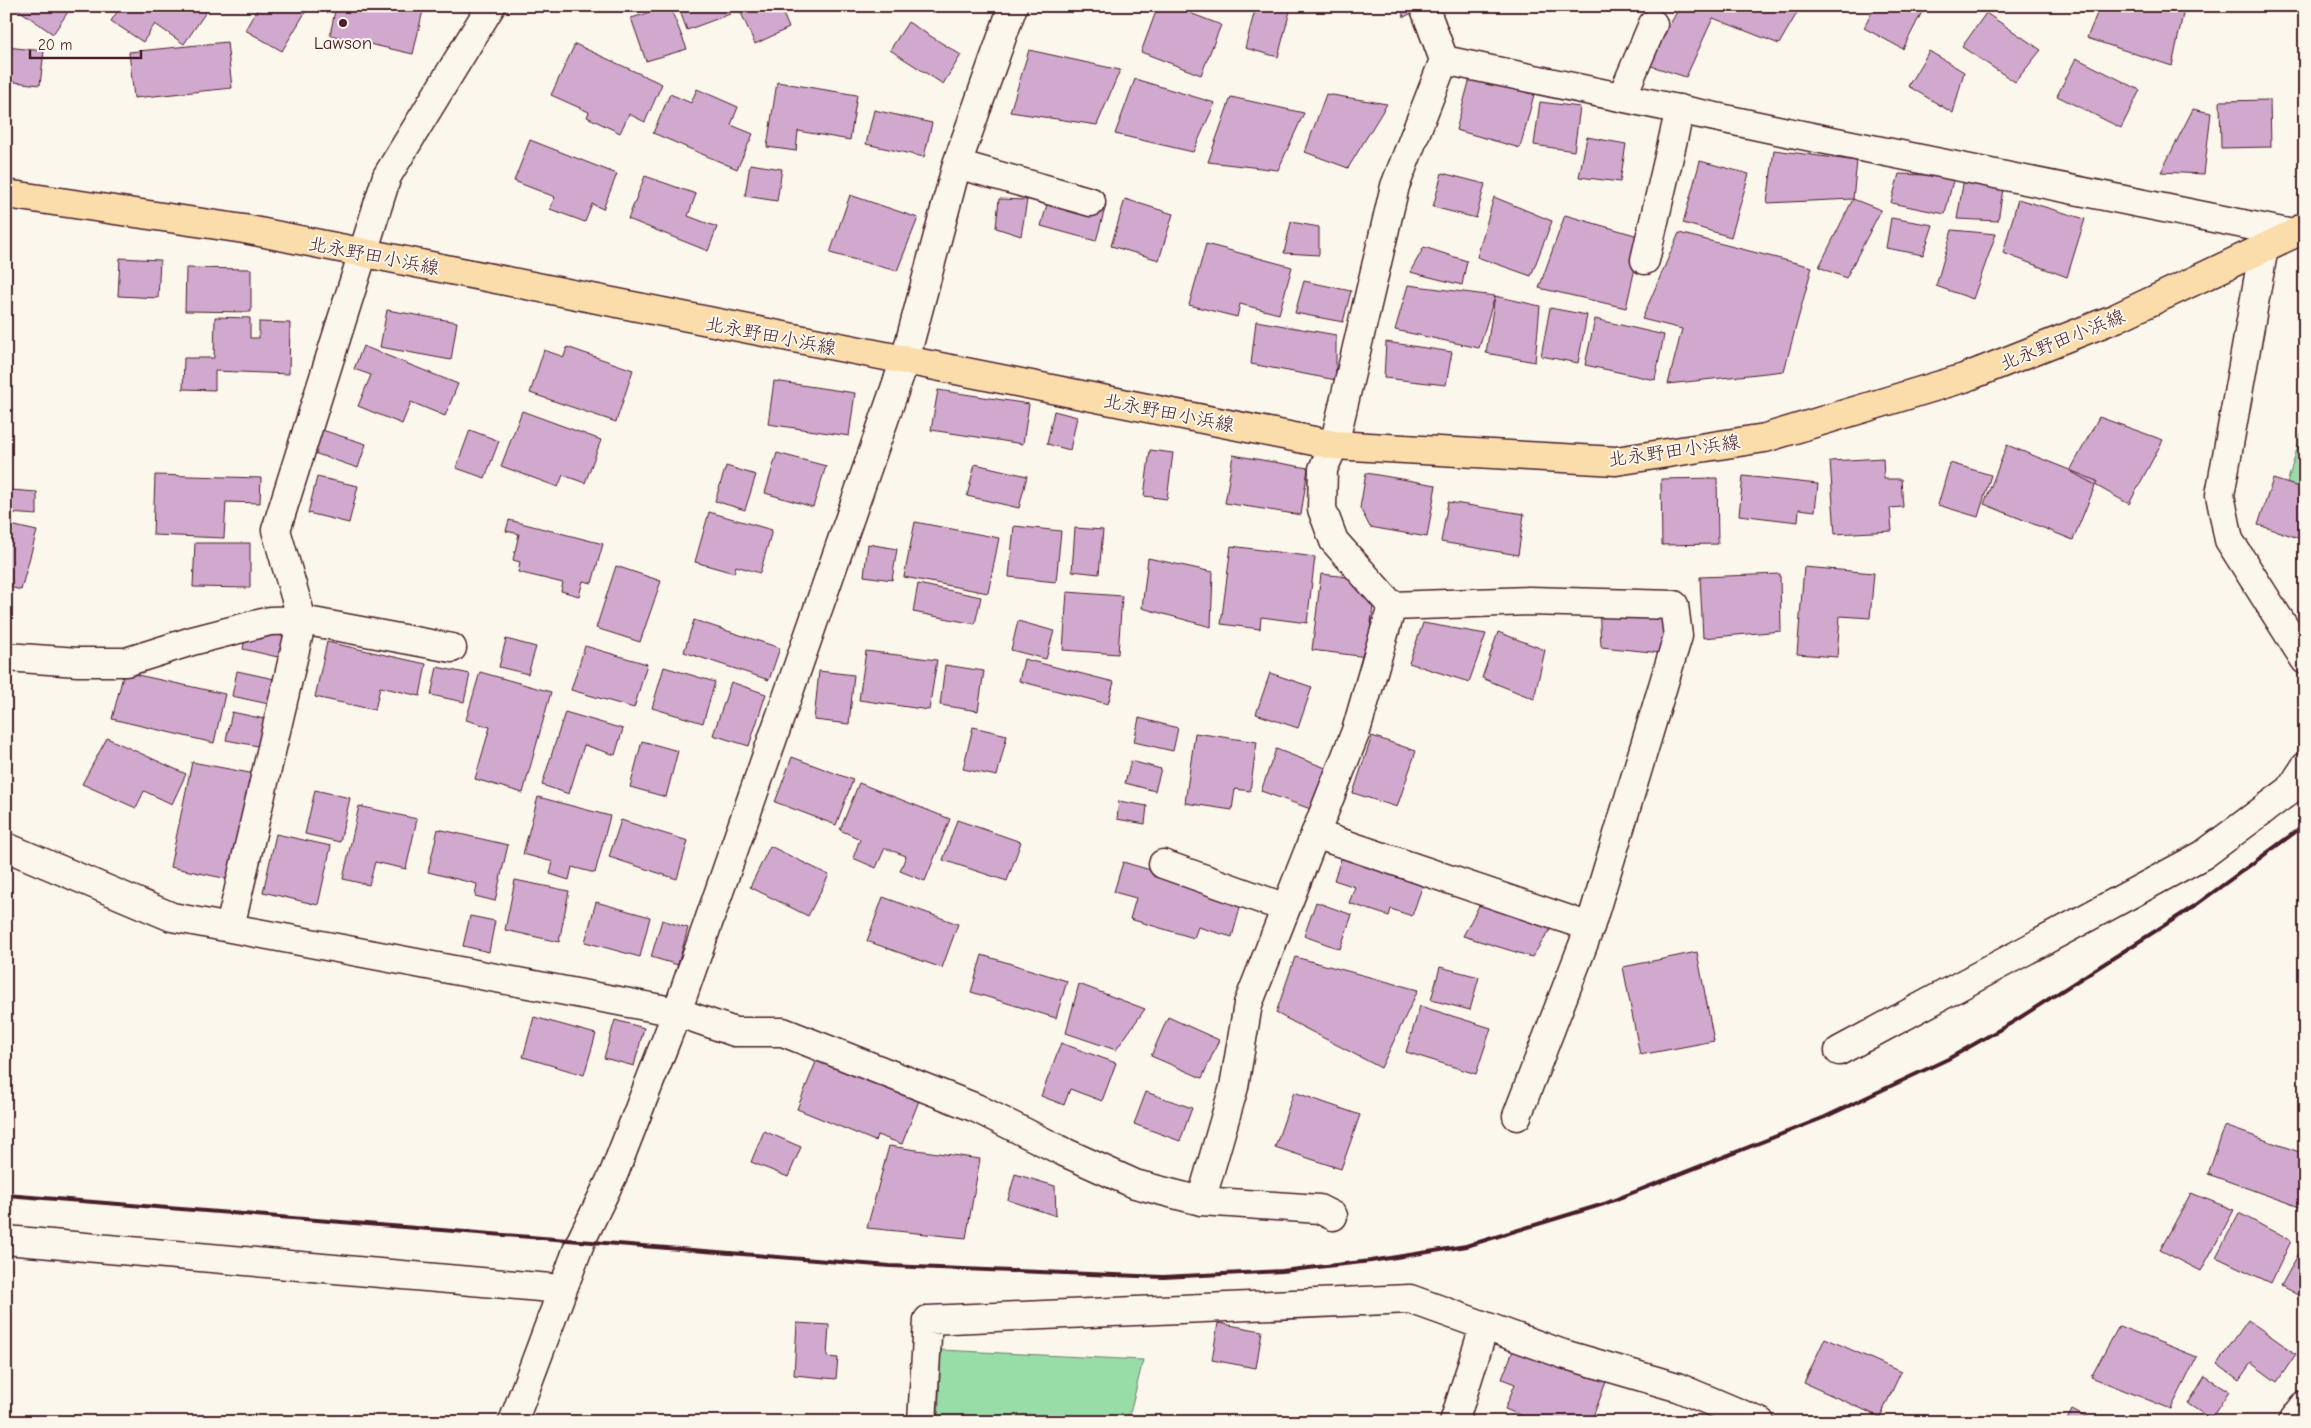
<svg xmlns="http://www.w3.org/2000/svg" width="2311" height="1428" font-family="'Comic Neue','Klee One',sans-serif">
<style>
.green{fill:#98dca8;stroke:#717e6a}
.building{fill:#d1a9cf;stroke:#4a1f2b}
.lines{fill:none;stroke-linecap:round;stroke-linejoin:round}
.minor-casing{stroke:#4a1f2b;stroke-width:31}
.major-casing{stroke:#4a1f2b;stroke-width:31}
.minor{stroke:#fbf7ec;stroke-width:28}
.major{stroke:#faddab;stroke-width:28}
.rail{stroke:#4a1f2b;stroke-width:4}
.poi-dot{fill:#4a1f2b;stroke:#fbf7ec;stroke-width:2}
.labels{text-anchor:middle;stroke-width:4;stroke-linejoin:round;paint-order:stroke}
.poi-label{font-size:19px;fill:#4a1f2b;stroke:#fbf7ec}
.street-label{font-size:19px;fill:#4a1f2b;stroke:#fbf7ec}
</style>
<rect width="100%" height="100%" fill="#fbf7ec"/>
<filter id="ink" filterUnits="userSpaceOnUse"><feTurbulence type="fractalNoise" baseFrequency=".02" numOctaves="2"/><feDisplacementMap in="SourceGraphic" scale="10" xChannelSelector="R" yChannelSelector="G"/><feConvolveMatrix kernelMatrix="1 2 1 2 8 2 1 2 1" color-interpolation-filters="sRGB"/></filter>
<g filter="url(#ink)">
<path class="green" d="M2305,421V514L2280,508Z
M941,1350L1143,1360L1128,1422H938Z"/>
<path class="building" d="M13,6H72L53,34Z
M121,6H197L206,12L184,44L155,24L143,42L111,21Z
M259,6H309L282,51L245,30Z
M336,6H424L413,54L330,35Z
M678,6H727L730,14L687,30Z
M738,6H780L789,28L755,44Z
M1158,6H1172L1221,25L1201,75L1141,52Z
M1256,6L1291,7L1278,57L1245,48Z
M1400,6H1426L1404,17Z
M1680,6H1801L1779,44L1713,18L1686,77L1648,65Z
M1875,6H1925L1903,49L1864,28Z
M2100,6H2179L2184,9L2172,66L2087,38Z
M670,7L687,49L646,61L631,18Z
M1986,13L2041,50L2015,82L1962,47Z
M908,22L961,55L943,84L890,50Z
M227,42L232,88L134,98L129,52Z
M575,44L662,84L645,122L629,114L620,133L587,117L589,112L551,95Z
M6,47L44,51L40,85L6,81Z
M1029,50L1120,70L1097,125L1010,112Z
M1929,51L1964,72L1953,113L1908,86Z
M2076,58L2140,90L2121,128L2057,96Z
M1473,67L1537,83L1520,148L1456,130Z
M1135,79L1215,103L1193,152L1115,134Z
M777,82L857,95L850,140L798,131L796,151L767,147Z
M697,89L738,107L731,125L753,134L737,169L653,133L670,94L691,103Z
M1326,94L1387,104L1348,168L1305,152Z
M1231,97L1304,113L1278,170L1208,162Z
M2270,100L2271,147L2221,148L2220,101Z
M1540,102L1580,107L1574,151L1534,145Z
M2193,109L2211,113L2204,174L2161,172Z
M874,110L932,123L924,157L866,144Z
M1587,137L1626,144L1620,182L1579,177Z
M530,140L617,174L603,209L592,204L585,222L550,209L555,197L514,181Z
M1774,150L1857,161L1853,199L1767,203Z
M1700,161L1749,174L1731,237L1683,223Z
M750,164L782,169L777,201L745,196Z
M1442,173L1485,184L1476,218L1433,207Z
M1899,174L1954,176L1945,214L1891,203Z
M645,176L696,194L688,216L717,227L708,251L628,219Z
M2005,176L1998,221L1957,219L1964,178Z
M1051,190L1106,205L1096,241L1041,226Z
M850,195L918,218L897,271L830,253Z
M1494,197L1552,221L1531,276L1477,257Z
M999,199L1027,200L1021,236L996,228Z
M1125,199L1173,214L1159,260L1111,246Z
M1853,199L1881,210L1846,278L1819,267Z
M2018,199L2085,219L2067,277L2003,253Z
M1565,215L1642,237L1626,308L1539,288Z
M1891,218L1933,225L1923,255L1886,248Z
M1291,222L1319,227V255L1284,253Z
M1952,230L1996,234L1973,299L1936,286Z
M1679,233L1812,267L1784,371L1668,384L1682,329L1642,319Z
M1206,244L1292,267L1279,314L1240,304L1237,317L1189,305Z
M1424,247L1467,261L1462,285L1410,272Z
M120,258L160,260L158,298L118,296Z
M186,268L251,269V312L185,311Z
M1304,281L1351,291L1343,322L1295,313Z
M1408,285L1495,296L1479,348L1395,330Z
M1495,296L1540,306L1535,362L1486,353Z
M1550,308L1587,315L1578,363L1541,356Z
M387,310L457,322L451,360L380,347Z
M215,317L250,318V338H259V322L290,323L289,374L215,371V390L183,389L184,358H214Z
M1595,319L1664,335L1655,380L1585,365Z
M1256,321L1336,335V380L1251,364Z
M1386,342L1452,352L1446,385L1384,378Z
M363,346L458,384L445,416L411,402L402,424L358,406L371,375L354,369Z
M567,347L633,370L616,422L530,393L544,350L564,357Z
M774,381L855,393L849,436L768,424Z
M938,390L1029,404L1023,444L931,430Z
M522,411L601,440L585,483L563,475L558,487L501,466Z
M1054,411L1077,417L1070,450L1047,444Z
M2099,417L2163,440L2129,504L2070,471Z
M322,430L366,444L358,468L314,453Z
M470,430L499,441L485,478L456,468Z
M2007,445L2097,481L2073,540L1984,504Z
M1150,450L1173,453L1167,499L1144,496Z
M777,453L826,466L813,507L765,493Z
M1233,455L1308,468L1301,515L1225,503Z
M1883,458L1884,479H1901L1903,507L1890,508L1892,531L1835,534L1830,461Z
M1950,463L1991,475L1978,517L1938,505Z
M975,464L1027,476L1019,508L967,496Z
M726,466L756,475L745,510L715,501Z
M1366,473L1436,485L1427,537L1370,527L1360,508Z
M155,475L261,478L260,503L226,502L224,538L153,535Z
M1743,476L1818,484L1815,511L1799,509L1798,522L1739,515Z
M317,477L358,486L349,523L308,513Z
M1717,478L1718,544L1662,545L1661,479Z
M2273,479L2305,489V540L2258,525Z
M11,490L37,492V515L9,513Z
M1448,502L1524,514L1518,555L1441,542Z
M709,512L772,530L760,573L736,566L734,573L695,562Z
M509,520L603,544L592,583L583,581L579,596L561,591L563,583L518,572L520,562L513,560L519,534L506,531Z
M915,522L999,538L988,593L904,577Z
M6,524L37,531L21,590L6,586Z
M1014,526L1061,531L1056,582L1009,577Z
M1075,528L1103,530L1099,574L1072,571Z
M195,543H250V588L193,587Z
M868,544L897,549L892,580L864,576Z
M1231,546L1315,557L1307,623L1261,617L1260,629L1221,624Z
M1148,558L1213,572L1211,627L1142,608Z
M616,566L661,581L640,642L596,628Z
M1804,567L1874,573L1870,618L1840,616L1837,657L1797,654Z
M1321,574L1376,580L1367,657L1312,650Z
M1780,574L1781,631L1703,638L1700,577Z
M918,584L981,597L975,624L913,612Z
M1067,592L1122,596L1118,654L1063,650Z
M1599,603L1662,605L1672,654L1601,647Z
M694,620L780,648L769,680L684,652Z
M1018,621L1054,631L1046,659L1011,650Z
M1423,623L1486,634L1469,682L1409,663Z
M247,628L290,638L286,659L243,649Z
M1498,632L1545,650L1534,699L1482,678Z
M506,639L536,647L528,674L499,667Z
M327,642L426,664L420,696L380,687L375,710L315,697Z
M585,646L647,664L634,708L571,690Z
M866,651L937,660L929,710L859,700Z
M1024,659L1114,682L1108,704L1019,681Z
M945,665L984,671L978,711L940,705Z
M437,667L470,674L464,702L431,695Z
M664,667L715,682L703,723L652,708Z
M237,671L279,680L273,705L232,696Z
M819,671L854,675L849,724L814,720Z
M124,672L225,694L214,743L112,719Z
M480,672L551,692L523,793L475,779L490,727L466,720Z
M1270,673L1312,687L1298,728L1256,714Z
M731,682L766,694L749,746L713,735Z
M232,712L269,720L263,747L226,740Z
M565,712L623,729L615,755L584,745L569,794L542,785Z
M1139,718L1178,728L1173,751L1134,742Z
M973,727L1007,735L997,776L963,769Z
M1195,733L1257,742L1250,791L1235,789L1232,810L1185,803Z
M1372,736L1416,751L1397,807L1353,793Z
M107,738L186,774L172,804L144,791L136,808L82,784Z
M642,741L678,751L666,797L630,787Z
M1276,749L1331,770L1316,811L1261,791Z
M792,757L853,780L836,825L775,802Z
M1131,761L1161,769L1155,791L1125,783Z
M192,762L255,774L233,880L170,867Z
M859,783L950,819L925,881L900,871L906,856L885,848L876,868L853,858L860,839L840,830Z
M315,790L350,798L340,842L305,834Z
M538,797L610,816L595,873L572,867L569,880L550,874L553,862L523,854Z
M1119,801L1147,806L1145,824L1117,819Z
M359,806L417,819L406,869L375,862L369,885L343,879Z
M621,820L688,841L677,879L609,857Z
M957,820L1021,842L1007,881L943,860Z
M438,829L508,845L495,901L475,896L477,884L428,872Z
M276,834L331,846L318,905L263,892Z
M770,846L829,875L808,916L750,887Z
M1345,847L1426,876L1412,916L1391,909L1389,916L1349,903L1355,887L1334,880Z
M1123,862L1243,897L1232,937L1198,927L1194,938L1130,919L1136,898L1114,892Z
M515,880L569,891L559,942L505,930Z
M883,897L958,924L942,968L867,941Z
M596,902L650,917L640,957L585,942Z
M1316,902L1352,915L1340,949L1304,936Z
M1481,902L1559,917L1532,957L1463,936Z
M470,916L495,921L489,952L463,946Z
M662,920L688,928L678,965L651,957Z
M1697,952L1714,1041L1640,1055L1623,967Z
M982,955L1067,981L1056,1018L971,992Z
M1295,957L1418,990L1381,1068L1276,1013Z
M1440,967L1479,977L1470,1010L1431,1000Z
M1079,984L1145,1009L1116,1050L1066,1033Z
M1420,1006L1491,1028L1476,1074L1406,1052Z
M534,1017L596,1034L584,1075L523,1057Z
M1168,1017L1219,1040L1202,1078L1151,1056Z
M615,1020L644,1028L634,1066L604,1058Z
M1061,1043L1116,1063L1102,1101L1070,1089L1064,1105L1041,1096Z
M820,1052L922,1093L902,1144L877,1135L875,1141L797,1109Z
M1146,1092L1192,1108L1180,1141L1134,1124Z
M1294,1092L1360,1115L1341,1169L1275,1147Z
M2225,1126L2305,1154V1209L2208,1174Z
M764,1131L801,1147L788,1177L751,1162Z
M889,1146L980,1159L966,1238L867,1228Z
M1015,1174L1055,1186L1056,1216L1008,1200Z
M2191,1193L2234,1210L2201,1271L2160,1250Z
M2239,1213L2291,1241L2271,1283L2216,1257Z
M2304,1244L2305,1245V1299L2281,1286Z
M2248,1320L2296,1354L2277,1382L2251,1363L2239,1380L2217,1364Z
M797,1323L829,1325L827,1357L838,1358L836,1379L794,1375Z
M1218,1323L1262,1331L1256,1368L1212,1360Z
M2119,1326L2197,1357L2171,1409L2091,1377Z
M1825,1338L1901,1372L1880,1417L1804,1383Z
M1514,1348L1606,1382L1591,1422H1538L1505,1409L1515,1384L1502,1379Z
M2205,1376L2229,1391L2211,1419L2188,1404Z
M2072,1410L2095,1422H2066Z"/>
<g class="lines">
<g class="minor-casing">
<path id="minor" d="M1444,60L1782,131L2293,234
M1622,97L1653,24
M957,164L1091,202
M2264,247L2220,495L2229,540L2305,660
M1645,260L1680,109
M6,657L78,662H126L192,641L270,621L302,620L452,648
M1315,834L1590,927L1678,636L1674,605L1529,601L1392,606
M6,847L172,917L677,1012L735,1032H783L976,1108L1064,1152L1135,1184L1201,1201L1319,1209L1333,1216
M1163,864L1286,908
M230,927L302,620L276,530L387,176L491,6
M1839,1051L2203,855L2290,790L2305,767
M1517,1116L1590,927
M1201,1201L1234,1087L1248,1004L1356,731L1392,606L1334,541L1322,509L1323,469L1334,445L1395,186L1444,60L1424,6
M6,1240L562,1289
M513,1422L580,1243L614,1173L677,1012L905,360L957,164L1013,6
M922,1422L928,1320L1410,1299L1563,1354L1677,1387L1760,1422
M1454,1422L1484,1327
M2292,1422L2305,1405"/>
</g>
<g class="major-casing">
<path id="major" d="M6,194L244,229L1334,445L1616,461L1765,438L1964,378L2116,318L2293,234L2305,226"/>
</g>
<use href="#minor" class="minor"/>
<use href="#major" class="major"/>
<path class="rail" d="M6,1195L890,1266L1163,1277L1282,1271L1371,1261L1466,1246L1604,1204L1825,1117L1948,1059L2013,1022L2193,907L2305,825"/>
</g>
</g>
<circle class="poi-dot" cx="343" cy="23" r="5"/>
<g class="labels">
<g class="poi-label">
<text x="343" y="49">Lawson</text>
</g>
<g class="street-label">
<text transform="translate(374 255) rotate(11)" y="7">北永野田小浜線</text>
<text transform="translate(771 335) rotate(11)" y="7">北永野田小浜線</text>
<text transform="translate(2062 339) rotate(-22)" y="7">北永野田小浜線</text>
<text transform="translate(1169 412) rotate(11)" y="7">北永野田小浜線</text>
<text transform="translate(1674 450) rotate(-8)" y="7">北永野田小浜線</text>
</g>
</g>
<rect width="2311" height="1428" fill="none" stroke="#fbf7ec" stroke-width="25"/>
<rect x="12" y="12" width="2286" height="1403" fill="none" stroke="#4a1f2b" stroke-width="2" filter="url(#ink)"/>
<path d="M30 50v8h111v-8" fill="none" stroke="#4a1f2b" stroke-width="2.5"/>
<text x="38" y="50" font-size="15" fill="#4a1f2b" stroke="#fbf7ec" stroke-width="4" paint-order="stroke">20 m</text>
</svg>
